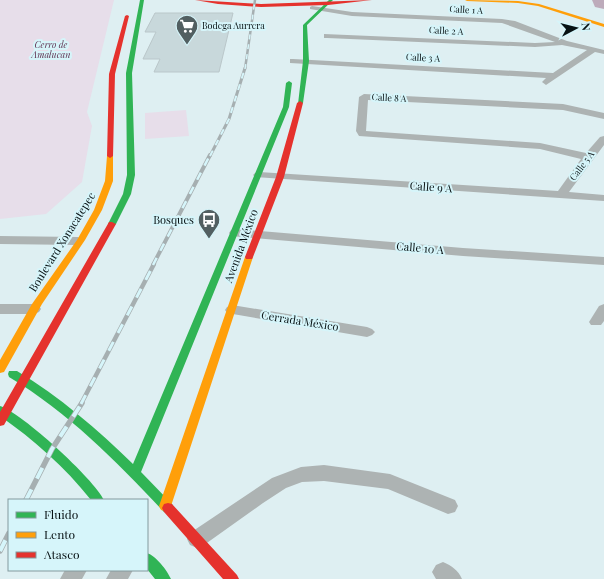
<svg xmlns="http://www.w3.org/2000/svg" width="604" height="579" font-family="'Playfair Display',serif">
<style>
.green{fill:#e7deea}
.lines{fill:none;stroke-linecap:round;stroke-linejoin:round}
.river{fill:#bdabbb;fill-rule:evenodd}
.building{fill:#c8d8db;stroke:#bac7ca}
.street{fill:#adb3b3;fill-rule:evenodd}
.fast{fill:#30b455;fill-rule:evenodd}
.slow{fill:#ff9f0a;fill-rule:evenodd}
.jam{fill:#e5322d;fill-rule:evenodd}
.rail-far4-casing{stroke:#a6afb1;stroke-width:2.5}
.rail-far3-casing{stroke:#a6afb1;stroke-width:3}
.rail-far2-casing{stroke:#a6afb1;stroke-width:4}
.rail-far1-casing{stroke:#a6afb1;stroke-width:4.5}
.rail-casing{stroke:#a6afb1;stroke-width:5.5}
.rail-far4{stroke:#d6f5fa;stroke-width:1.5;stroke-dasharray:5;stroke-linecap:butt}
.rail-far3{stroke:#d6f5fa;stroke-width:2;stroke-dasharray:6;stroke-linecap:butt}
.rail-far2{stroke:#d6f5fa;stroke-width:2.5;stroke-dasharray:8;stroke-linecap:butt}
.rail-far1{stroke:#d6f5fa;stroke-width:3;stroke-dasharray:10;stroke-linecap:butt}
.rail{stroke:#d6f5fa;stroke-width:4;stroke-dasharray:12;stroke-linecap:butt}
.labels{text-anchor:middle;stroke-width:4;stroke-linejoin:round;paint-order:stroke}
.far-street-label{font-size:9px;fill:#071113;stroke:#d6f5fa}
.far-poi-label{font-size:9px;fill:#071113;stroke:#d6f5fa;text-anchor:start}
.far-park-label{font-size:9px;font-style:italic;fill:#603252;stroke:#d6f5fa}
.street-label{font-size:11px;fill:#071113;stroke:#d6f5fa}
.poi-label{font-size:11px;fill:#071113;stroke:#d6f5fa;text-anchor:end}
</style>
<rect width="100%" height="100%" fill="#deeff2"/>
<path class="green" d="M0,0H114L87,112L92,126L82,182L46,214L0,219Z
M186,110L189,136L145,139V113Z"/>
<g class="lines">
<path class="river" d="M592,0H604V9L595,7Z"/>
</g>
<path class="building" d="M155,13H233L219,72H154L160,59H143L156,32H145Z"/>
<g class="lines">
<path class="street" d="M312,6L352,12L502,19L515,21L567,41L604,50V54L595,52L546,85L542,82L546,78L290,63V59H293L553,73L587,50L562,45L535,47L327,38H324V34L535,43L555,42L502,23L352,16L310,9V7Z
M364,94L563,104L604,113V119L563,110L368,100L366,131L540,143L586,153L600,137L604,136V145L569,192L604,195V201L255,177L253,175L255,173L259,172L558,191L581,159L540,149L359,136L356,131L359,97Z
M235,229L463,248L604,257V265L463,256L231,236L229,233L231,230Z
M0,236L78,237L84,241L78,245L0,244Z
M0,304H34L39,306L41,309L39,312L34,314H0Z
M604,304V321L601,325H591L589,322L599,306Z
M232,305L367,327L372,329L375,332L372,335L367,337L227,313L225,310L227,307Z
M324,465L390,474L455,500L458,506L455,512L448,514L388,489L324,481L302,482L286,488L263,503L204,545L197,548L190,545L187,539L190,533L272,478L301,467Z
M443,562C452,566 458,570 462,579H436L432,572L436,565Z
M65,570H87L82,579H60Z
M111,570H133L128,579H106Z"/>
<path class="fast" d="M140,0H144L132,73L135,175L131,194L116,224L112,226L108,224L123,194L127,175L126,73Z
M329,0H333L307,25L309,61L303,103L298,104L303,61V25Z
M289,81L292,83L289,107L141,472L172,504L174,508L172,512L168,513L164,512C116,461 69,413 9,377L8,374L9,371H17C60,397 97,429 133,464L283,107L286,83Z
M0,406C22,413 94,479 104,500H91C65,467 34,440 0,416Z
M147,553C156,556 167,570 171,579H155L147,569Z"/>
<path class="slow" d="M465,0L518,1L539,4L604,24V27L538,6L518,3L467,1Z
M110,154L113,156V181L102,210L85,240L42,304L4,372L0,373V360L32,304L77,240L94,210L105,181L107,156Z
M249,254L253,257L171,506L169,510L165,511L161,510L159,506L245,257Z"/>
<path class="jam" d="M195,0L261,4L372,0L328,5L261,7L218,4Z
M127,15L129,16L115,74L113,156L110,158L107,156L109,74L125,16Z
M300,101L303,103L284,177L253,257L252,259H246L245,257L276,177L297,103Z
M109,222H112L116,224L4,425L0,426V412Z
M168,503L172,504L237,575L239,579H223L164,512L162,508L164,504Z"/>
<g class="rail-far4-casing">
<path id="rail-far4" d="M245,69L255,0"/>
</g>
<g class="rail-far3-casing">
<path id="rail-far3" d="M210,156L229,119L245,68"/>
</g>
<g class="rail-far2-casing">
<path id="rail-far2" d="M153,265L210,155"/>
</g>
<g class="rail-far1-casing">
<path id="rail-far1" d="M81,404L154,264"/>
</g>
<g class="rail-casing">
<path id="rail" d="M26,500L52,449L82,403
M0,551L9,533"/>
</g>
<use href="#rail-far4" class="rail-far4"/>
<use href="#rail-far3" class="rail-far3"/>
<use href="#rail-far2" class="rail-far2"/>
<use href="#rail-far1" class="rail-far1"/>
<use href="#rail" class="rail"/>
</g>
<defs>
<g id="supermarket-pin" transform="scale(1.15)"><path d="M0 17L-7.5 6A9.5 9.5 0 1 1 7.5 6Z" fill="#525f61" stroke="#d6f5fa"/><path d="M-6-5.5h2.5l.6 2H6L4.5 2H-2.5L-4.4-4H-6ZM-1.5 3.2a1.3 1.3 0 1 0 .1 0ZM3 3.2a1.3 1.3 0 1 0 .1 0Z" fill="#fff"/></g>
<g id="bus-pin" transform="scale(1.15)"><path d="M0 17L-7.5 6A9.5 9.5 0 1 1 7.5 6Z" fill="#525f61" stroke="#d6f5fa"/><path d="M-5-6H5V4H4V6H2V4H-2V6H-4V4H-5ZM-3.5-4V0h7V-4ZM-3.5 1.2v1.5H-2V1.2ZM2 1.2v1.5H3.5V1.2Z" fill="#fff"/></g>
</defs>
<g fill-rule="evenodd">
<use href="#supermarket-pin" x="187" y="26"/>
<use href="#bus-pin" x="209" y="220"/>
</g>
<g class="labels">
<g class="far-street-label">
<text transform="translate(466 10) rotate(3)" y="3">Calle 1 A</text>
<text transform="translate(446 31) rotate(3)" y="3">Calle 2 A</text>
<text transform="translate(423 58) rotate(3)" y="3">Calle 3 A</text>
<text transform="translate(389 98) rotate(3)" y="3">Calle 8 A</text>
<text transform="translate(582 166) rotate(-53)" y="3">Calle 5 A</text>
</g>
<g class="far-poi-label">
<text x="202" y="29">Bodega Aurrera</text>
</g>
<g class="far-park-label">
<text x="51" y="48">Cerro de<tspan x="51" dy="10">Amalucan</tspan></text>
</g>
<g class="street-label">
<text transform="translate(431 187) rotate(4)" y="4">Calle 9 A</text>
<text transform="translate(62 242) rotate(-58)" y="4">Boulevard Xonacatepec</text>
<text transform="translate(241 246) rotate(-70)" y="4">Avenida México</text>
<text transform="translate(420 248) rotate(5)" y="4">Calle 10 A</text>
<text transform="translate(300 321) rotate(9)" y="4">Cerrada México</text>
</g>
<g class="poi-label">
<text x="194" y="224">Bosques</text>
</g>
</g>
<rect x="8" y="499" width="140" height="72" fill="#d6f5fa" stroke="#839a9e"/>
<rect x="16" y="512" width="20" height="6" fill="#30b455" stroke="#839a9e"/>
<text x="44" y="519" font-size="12" fill="#071113">Fluido</text>
<rect x="16" y="532" width="20" height="6" fill="#ff9f0a" stroke="#839a9e"/>
<text x="44" y="539" font-size="12" fill="#071113">Lento</text>
<rect x="16" y="552" width="20" height="6" fill="#e5322d" stroke="#839a9e"/>
<text x="44" y="559" font-size="12" fill="#071113">Atasco</text>
<g transform="translate(576 28) rotate(83)" stroke="#d6f5fa" stroke-width="3" paint-order="stroke">
<path d="M0-3L7 15L0 10L-7 15Z" fill="#071113"/>
<text y="-6" font-size="11" font-weight="bold" text-anchor="middle" fill="#071113">N</text>
</g>
</svg>
